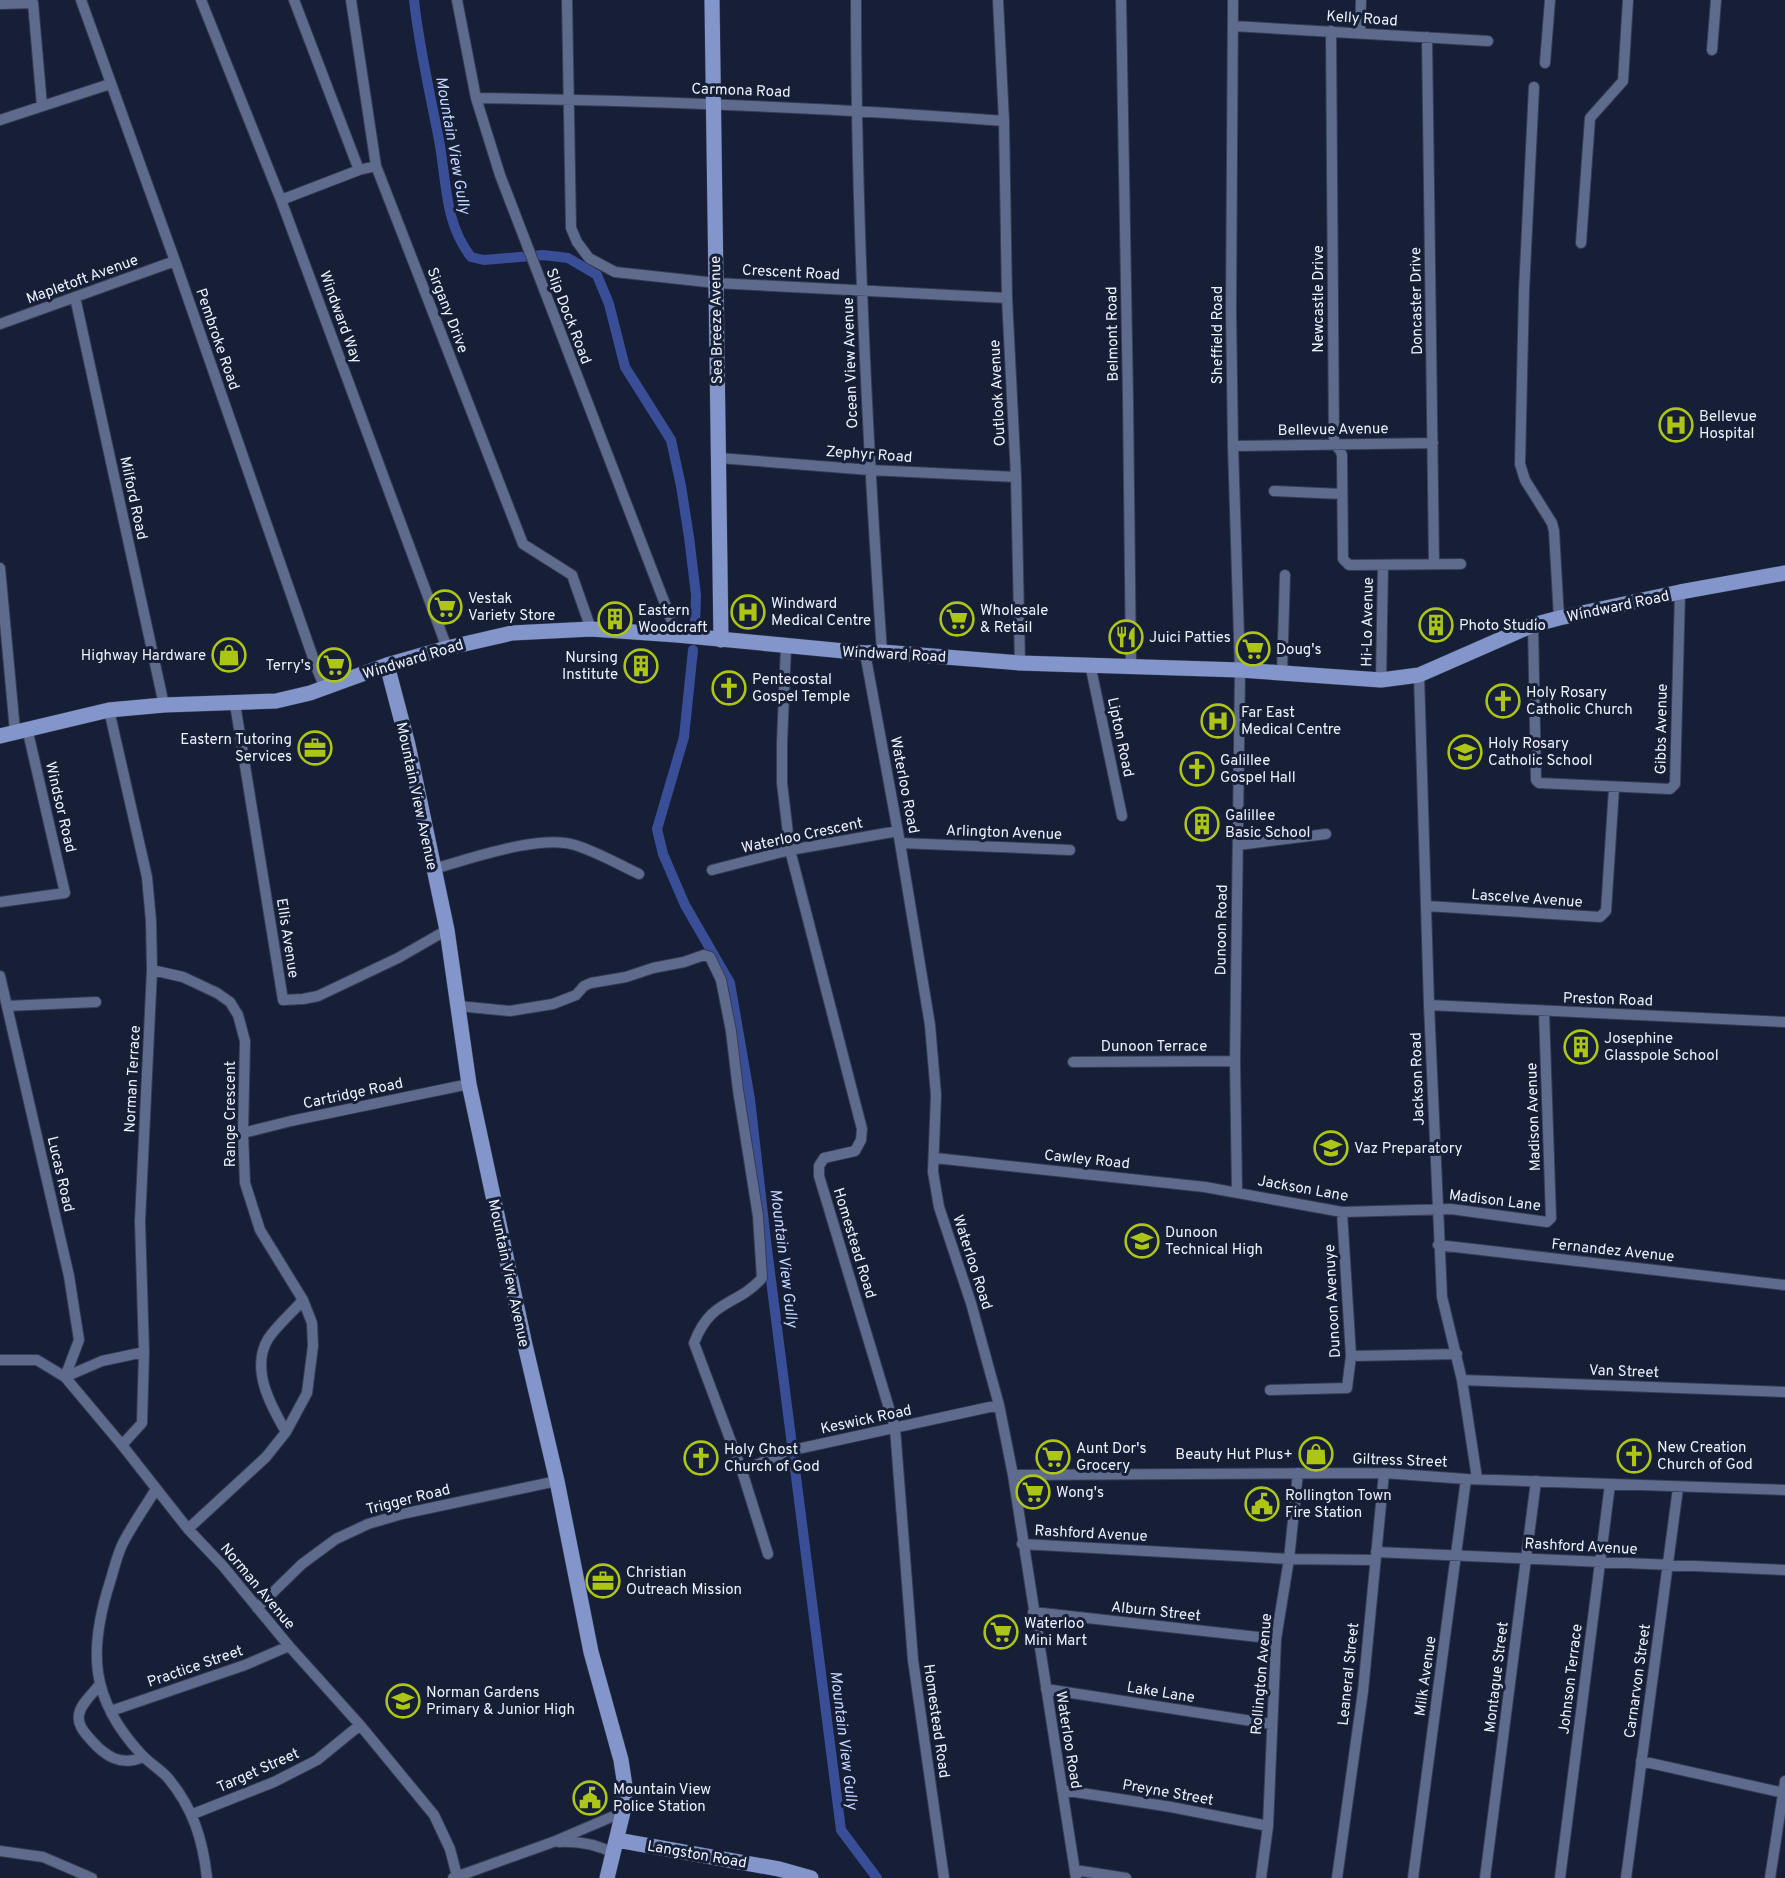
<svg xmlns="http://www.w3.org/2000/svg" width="1785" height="1878" font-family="Overpass,sans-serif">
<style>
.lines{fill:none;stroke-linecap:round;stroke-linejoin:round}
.canal{stroke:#394e97;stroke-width:10}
.street-casing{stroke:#353c53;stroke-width:12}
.secondary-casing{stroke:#353c53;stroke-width:16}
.street{stroke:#5f6b8c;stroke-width:10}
.secondary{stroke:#8396cb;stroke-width:15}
.labels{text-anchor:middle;stroke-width:6;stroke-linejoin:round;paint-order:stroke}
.street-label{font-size:15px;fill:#ecf1ff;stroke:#171f37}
.poi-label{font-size:15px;fill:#ecf1ff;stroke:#171f37;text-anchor:start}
.water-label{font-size:16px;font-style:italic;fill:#c4d4fd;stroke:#171f37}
</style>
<rect width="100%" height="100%" fill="#171f37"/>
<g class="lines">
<path class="canal" d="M414,0C419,47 430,93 439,140C447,182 444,222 471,257L484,260L543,255L568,258L597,275L609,304L625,367L671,440L681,486L689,537L696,595L695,626
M693,650L684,737L657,829L663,854L685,905L730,983L750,1099L766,1241L841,1830L877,1878"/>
<g class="street-casing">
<path id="street" d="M81,0L175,261L317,669L325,688
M201,0L281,200L447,648
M294,0L359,170L376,166L523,544L572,575L591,629
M351,0L376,166
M457,0L476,98L500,175L677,635
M567,0L571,228L577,242L589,258L615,272L716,283L1007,298
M856,0C856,217 867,435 882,652
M998,0L1004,121L1007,298L1016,477L1020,663
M1121,0L1128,399L1131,667
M1233,0L1231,310L1233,446L1240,670L1235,1061L1237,1191
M0,4L33,3L42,106
M1233,26L1488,41
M1331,31L1334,444L1340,450L1342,455L1343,559L1349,565L1461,564
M1360,33L1361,0
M1427,37L1434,564
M1712,50L1716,0
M1545,63L1550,0
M1534,87L1524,291L1520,464L1525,480L1552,523L1554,531L1559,618
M476,98C653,101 829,107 1004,121
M0,120L110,84
M281,200L359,170
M1581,243L1590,118L1623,81L1628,0
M75,297L164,705
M0,324L175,261
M1233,446L1433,443
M719,458L870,470L1016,477
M1274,491L1342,494
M0,568L15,731
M1533,625L1536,780L1539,783L1670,789L1675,784L1680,592
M786,646L782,743V783L790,850L862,1129L861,1140L855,1151L824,1158L819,1166V1176L895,1428L913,1660L944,1878
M865,653L900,843L930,1025L936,1095L933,1172L939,1207L971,1303L999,1405L1013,1475L1076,1878
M1090,664L1122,816
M1282,673L1285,575
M1419,675L1429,1005L1442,1297L1462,1380L1477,1478
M1381,680L1383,565
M235,704L283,1000L303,999L318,996L398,958L447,930
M109,710L147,877L151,921L152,970L140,1221L144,1352L142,1423L122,1445
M900,843L1070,850
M1238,845L1326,834
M433,869C470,859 539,834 575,845C597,852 618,864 639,874
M712,870L790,850L898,831
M0,902L65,893L27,728
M1427,906L1600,917L1606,911L1614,788
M152,970L183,977L217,993L230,1002L238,1015L245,1041L243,1133L245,1183L260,1230L303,1300L312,1323L313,1346L307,1393L286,1432L266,1457L188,1529
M0,976L69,1276L79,1340L65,1377
M1429,1005L1785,1022
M7,1006L96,1002
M458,1006L510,1011L553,1004L576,995L584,986L591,983L626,977L653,968L684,962L704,955L710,957L721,980L731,1031L738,1090L758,1216L762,1278C736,1307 711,1298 694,1343L742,1471L768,1554
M1073,1062L1235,1061
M243,1133L291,1121L469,1084
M935,1158L1205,1187L1342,1212L1451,1209L1547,1222L1551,1218L1544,1012
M1438,1245L1785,1285
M1351,1356L1457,1354
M0,1360H37L65,1377L122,1445L188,1529L223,1566L289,1646L360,1725L434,1815L450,1849L457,1876
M65,1377L102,1361L144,1352
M1462,1380L1785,1392
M1270,1390L1347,1388L1351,1356L1342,1212
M286,1432C271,1406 250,1369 268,1339C277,1325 292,1313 303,1300
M742,1471L786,1452L802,1448L999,1405
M1013,1475L1384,1473L1466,1479L1785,1490
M156,1489C145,1507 133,1524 123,1543C117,1555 114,1569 110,1582C88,1651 90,1699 141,1754C149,1763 160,1769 168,1778C193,1808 203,1840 207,1878
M1022,1544L1289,1559L1374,1560
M1376,1552L1785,1570
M257,1608L302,1564L336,1539L368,1524L402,1514L557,1481
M1033,1612L1276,1639
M99,1685C93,1694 80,1704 79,1715C77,1725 85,1733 91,1740C105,1756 121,1767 143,1757
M1046,1689L1271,1724
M111,1711L245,1665L289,1646
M1641,1761L1784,1793
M1062,1790L1171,1807L1268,1826
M193,1814L274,1782L317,1760L360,1725
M559,1842C579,1841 596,1844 613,1853
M0,1851L43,1857L92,1878
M1075,1870L1126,1878
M453,1878L553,1842L623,1812
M1261,1878L1268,1826L1276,1639L1289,1559L1298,1473
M1337,1878L1363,1691L1384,1473
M1413,1878L1466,1479
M1485,1878L1536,1481
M1560,1878L1610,1484
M1626,1878L1678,1488
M1770,1878L1785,1781"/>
</g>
<g class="secondary-casing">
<path id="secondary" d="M712,0L721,640
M387,665L408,745L447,930L469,1084L525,1345L557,1481L591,1652L621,1760L625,1786L623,1812L607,1878
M0,736L109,710L164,705L276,701L310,693L387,665L447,648L512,633L591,629L677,635L865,653L882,652L1020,663L1240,670L1381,680L1419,675L1533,625L1559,618L1680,592L1785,573
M617,1840L779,1869L811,1878"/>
</g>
<use href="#street" class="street"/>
<use href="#secondary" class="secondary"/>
</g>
<defs>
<g id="hospital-ring" transform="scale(1.725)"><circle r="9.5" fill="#171f37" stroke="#acc613" stroke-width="1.5"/><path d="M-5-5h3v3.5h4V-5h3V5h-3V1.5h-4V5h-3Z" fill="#acc613"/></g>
<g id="supermarket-ring" transform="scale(1.725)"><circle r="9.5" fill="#171f37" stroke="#acc613" stroke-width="1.5"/><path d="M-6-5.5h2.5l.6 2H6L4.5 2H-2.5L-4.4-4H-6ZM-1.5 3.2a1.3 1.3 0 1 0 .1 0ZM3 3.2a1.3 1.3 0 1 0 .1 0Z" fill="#acc613"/></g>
<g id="building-ring" transform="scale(1.725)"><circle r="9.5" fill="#171f37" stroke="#acc613" stroke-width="1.5"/><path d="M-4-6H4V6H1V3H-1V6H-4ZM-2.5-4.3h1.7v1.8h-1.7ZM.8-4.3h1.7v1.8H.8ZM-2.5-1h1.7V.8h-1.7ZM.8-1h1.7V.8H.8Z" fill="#acc613"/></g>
<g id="restaurant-ring" transform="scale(1.725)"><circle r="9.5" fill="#171f37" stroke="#acc613" stroke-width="1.5"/><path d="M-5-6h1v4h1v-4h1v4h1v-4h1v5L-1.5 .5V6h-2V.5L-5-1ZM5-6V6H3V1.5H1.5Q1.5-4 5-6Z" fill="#acc613"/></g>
<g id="shop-ring" transform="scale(1.725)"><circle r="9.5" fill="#171f37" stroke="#acc613" stroke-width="1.5"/><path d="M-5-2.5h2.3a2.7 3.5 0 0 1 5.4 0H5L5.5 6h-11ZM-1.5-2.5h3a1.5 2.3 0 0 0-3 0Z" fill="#acc613"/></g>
<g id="church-ring" transform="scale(1.725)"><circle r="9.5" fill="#171f37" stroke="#acc613" stroke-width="1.5"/><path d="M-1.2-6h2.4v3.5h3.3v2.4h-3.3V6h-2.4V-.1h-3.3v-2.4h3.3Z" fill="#acc613"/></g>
<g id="office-ring" transform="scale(1.725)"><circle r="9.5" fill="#171f37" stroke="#acc613" stroke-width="1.5"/><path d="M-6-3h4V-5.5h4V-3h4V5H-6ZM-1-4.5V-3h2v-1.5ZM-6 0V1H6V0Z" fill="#acc613"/></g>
<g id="school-ring" transform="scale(1.725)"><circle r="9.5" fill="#171f37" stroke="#acc613" stroke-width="1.5"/><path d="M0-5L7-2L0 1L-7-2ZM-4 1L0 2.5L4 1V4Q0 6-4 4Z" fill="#acc613"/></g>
<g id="civic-ring" transform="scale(1.725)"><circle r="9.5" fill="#171f37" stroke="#acc613" stroke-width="1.5"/><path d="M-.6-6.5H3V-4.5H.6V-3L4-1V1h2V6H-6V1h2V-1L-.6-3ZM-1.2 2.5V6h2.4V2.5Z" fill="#acc613"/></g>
</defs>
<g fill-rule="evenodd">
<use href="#hospital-ring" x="1676" y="425"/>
<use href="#supermarket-ring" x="445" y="607"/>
<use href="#hospital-ring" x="748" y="612"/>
<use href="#building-ring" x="615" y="619"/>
<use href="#supermarket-ring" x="957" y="619"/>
<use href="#building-ring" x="1436" y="625"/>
<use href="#restaurant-ring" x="1126" y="637"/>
<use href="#supermarket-ring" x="1253" y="649"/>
<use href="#shop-ring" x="229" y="655"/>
<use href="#supermarket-ring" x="334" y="665"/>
<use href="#building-ring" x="641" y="666"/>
<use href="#church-ring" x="729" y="688"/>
<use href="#church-ring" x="1503" y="701"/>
<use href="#hospital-ring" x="1218" y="721"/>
<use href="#office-ring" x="315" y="748"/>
<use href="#school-ring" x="1465" y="752"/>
<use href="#church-ring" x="1197" y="769"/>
<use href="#building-ring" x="1202" y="824"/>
<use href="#building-ring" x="1581" y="1047"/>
<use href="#school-ring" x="1331" y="1148"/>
<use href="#school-ring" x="1142" y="1241"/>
<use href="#shop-ring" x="1316" y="1454"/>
<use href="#church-ring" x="1634" y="1456"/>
<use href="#supermarket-ring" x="1053" y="1457"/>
<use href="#church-ring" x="701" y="1458"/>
<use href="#supermarket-ring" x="1033" y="1492"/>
<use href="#civic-ring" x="1262" y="1504"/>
<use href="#office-ring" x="603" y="1581"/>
<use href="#supermarket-ring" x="1001" y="1632"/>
<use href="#school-ring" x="403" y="1701"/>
<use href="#civic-ring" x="590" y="1798"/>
</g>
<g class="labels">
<g class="street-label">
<text transform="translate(1362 18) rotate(4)" y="5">Kelly Road</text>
<text transform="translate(741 90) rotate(2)" y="5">Carmona Road</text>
<text transform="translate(791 272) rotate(3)" y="5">Crescent Road</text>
<text transform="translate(82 279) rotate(-20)" y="5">Mapletoft Avenue</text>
<text transform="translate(1318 299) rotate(-90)" y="5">Newcastle Drive</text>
<text transform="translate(1416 301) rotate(-91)" y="5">Doncaster Drive</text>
<text transform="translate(448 310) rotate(69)" y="5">Sirgany Drive</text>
<text transform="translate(569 316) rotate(69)" y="5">Slip Dock Road</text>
<text transform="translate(341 317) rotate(70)" y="5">Windward Way</text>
<text transform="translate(716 320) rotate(-91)" y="5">Sea Breeze Avenue</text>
<text transform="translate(1112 334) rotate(-91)" y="5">Belmont Road</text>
<text transform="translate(1217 335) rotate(-90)" y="5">Sheffield Road</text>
<text transform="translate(218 339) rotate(71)" y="5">Pembroke Road</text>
<text transform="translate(850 363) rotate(-92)" y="5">Ocean View Avenue</text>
<text transform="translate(997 393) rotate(-93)" y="5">Outlook Avenue</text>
<text transform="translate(1333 429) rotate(-1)" y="5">Bellevue Avenue</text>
<text transform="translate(869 454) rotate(4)" y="5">Zephyr Road</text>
<text transform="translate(134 498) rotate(78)" y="5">Milford Road</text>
<text transform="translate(1618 606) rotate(-12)" y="5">Windward Road</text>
<text transform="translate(1367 622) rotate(-89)" y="5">Hi-Lo Avenue</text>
<text transform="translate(894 654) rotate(3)" y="5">Windward Road</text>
<text transform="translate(413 659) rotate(-17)" y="5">Windward Road</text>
<text transform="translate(1661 729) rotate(-89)" y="5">Gibbs Avenue</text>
<text transform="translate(1121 737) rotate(78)" y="5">Lipton Road</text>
<text transform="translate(905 785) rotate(79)" y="5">Waterloo Road</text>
<text transform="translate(417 796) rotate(78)" y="5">Mountain View Avenue</text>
<text transform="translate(61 807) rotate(77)" y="5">Windsor Road</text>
<text transform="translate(1004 832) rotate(2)" y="5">Arlington Avenue</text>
<text transform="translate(802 835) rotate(-12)" y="5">Waterloo Crescent</text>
<text transform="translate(1527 898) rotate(4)" y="5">Lascelve Avenue</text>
<text transform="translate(1221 930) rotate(-89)" y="5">Dunoon Road</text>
<text transform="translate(288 938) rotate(81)" y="5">Ellis Avenue</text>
<text transform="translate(1608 999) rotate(2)" y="5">Preston Road</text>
<text x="1154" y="1051">Dunoon Terrace</text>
<text transform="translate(132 1079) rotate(-87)" y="5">Norman Terrace</text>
<text transform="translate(1417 1079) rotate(-92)" y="5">Jackson Road</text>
<text transform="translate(353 1093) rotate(-12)" y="5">Cartridge Road</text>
<text transform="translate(230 1114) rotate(-90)" y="5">Range Crescent</text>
<text transform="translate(1533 1117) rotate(-92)" y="5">Madison Avenue</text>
<text transform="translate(1087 1159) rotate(6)" y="5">Cawley Road</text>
<text transform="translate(61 1174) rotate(77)" y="5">Lucas Road</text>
<text transform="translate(1303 1188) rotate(10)" y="5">Jackson Lane</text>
<text transform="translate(1495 1200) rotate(7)" y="5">Madison Lane</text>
<text transform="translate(855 1243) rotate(73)" y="5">Homestead Road</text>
<text transform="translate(1613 1250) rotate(6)" y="5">Fernandez Avenue</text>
<text transform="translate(973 1262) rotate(72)" y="5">Waterloo Road</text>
<text transform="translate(509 1273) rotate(78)" y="5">Mountain View Avenue</text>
<text transform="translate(1332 1301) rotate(-93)" y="5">Dunoon Avenuye</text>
<text transform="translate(1624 1371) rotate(2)" y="5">Van Street</text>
<text transform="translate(866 1419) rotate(-12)" y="5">Keswick Road</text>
<text transform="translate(1400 1460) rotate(2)" y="5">Giltress Street</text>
<text transform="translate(408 1499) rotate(-14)" y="5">Trigger Road</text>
<text transform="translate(1091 1533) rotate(3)" y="5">Rashford Avenue</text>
<text transform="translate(1581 1546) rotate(3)" y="5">Rashford Avenue</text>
<text transform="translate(258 1586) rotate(50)" y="5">Norman Avenue</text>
<text transform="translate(1156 1611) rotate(6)" y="5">Alburn Street</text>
<text transform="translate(195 1666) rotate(-19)" y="5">Practice Street</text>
<text transform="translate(1261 1674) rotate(-85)" y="5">Rollington Avenue</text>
<text transform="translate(1348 1674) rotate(-84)" y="5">Leaneral Street</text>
<text transform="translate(1425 1676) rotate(-82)" y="5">Milk Avenue</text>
<text transform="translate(1496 1677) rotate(-83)" y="5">Montague Street</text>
<text transform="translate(1570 1679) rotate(-83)" y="5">Johnson Terrace</text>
<text transform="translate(1637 1681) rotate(-82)" y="5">Carnarvon Street</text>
<text transform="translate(1161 1692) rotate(9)" y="5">Lake Lane</text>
<text transform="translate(937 1721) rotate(82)" y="5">Homestead Road</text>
<text transform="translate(1069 1740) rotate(81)" y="5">Waterloo Road</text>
<text transform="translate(258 1770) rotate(-24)" y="5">Target Street</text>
<text transform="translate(1168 1792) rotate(10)" y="5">Preyne Street</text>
<text transform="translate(697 1854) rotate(10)" y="5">Langston Road</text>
</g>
<g class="poi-label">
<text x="1699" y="421">Bellevue<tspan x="1699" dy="17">Hospital</tspan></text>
<text x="468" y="603">Vestak<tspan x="468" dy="17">Variety Store</tspan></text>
<text x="771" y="608">Windward<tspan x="771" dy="17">Medical Centre</tspan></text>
<text x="638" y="615">Eastern<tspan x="638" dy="17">Woodcraft</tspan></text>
<text x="980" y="615">Wholesale<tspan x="980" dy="17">&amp; Retail</tspan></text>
<text x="1459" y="630">Photo Studio</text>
<text x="1149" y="642">Juici Patties</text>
<text x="1276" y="654">Doug's</text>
<text x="206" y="660" text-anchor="end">Highway Hardware</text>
<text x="618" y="662" text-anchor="end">Nursing<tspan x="618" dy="17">Institute</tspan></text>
<text x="311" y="670" text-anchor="end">Terry's</text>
<text x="752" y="684">Pentecostal<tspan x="752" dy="17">Gospel Temple</tspan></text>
<text x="1526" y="697">Holy Rosary<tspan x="1526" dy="17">Catholic Church</tspan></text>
<text x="1241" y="717">Far East<tspan x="1241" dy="17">Medical Centre</tspan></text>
<text x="292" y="744" text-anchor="end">Eastern Tutoring<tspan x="292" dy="17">Services</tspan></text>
<text x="1488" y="748">Holy Rosary<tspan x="1488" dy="17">Catholic School</tspan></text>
<text x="1220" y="765">Galillee<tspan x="1220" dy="17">Gospel Hall</tspan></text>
<text x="1225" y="820">Galillee<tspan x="1225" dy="17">Basic School</tspan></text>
<text x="1604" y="1043">Josephine<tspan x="1604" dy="17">Glasspole School</tspan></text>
<text x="1354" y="1153">Vaz Preparatory</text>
<text x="1165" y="1237">Dunoon<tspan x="1165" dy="17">Technical High</tspan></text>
<text x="1657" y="1452">New Creation<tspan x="1657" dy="17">Church of God</tspan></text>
<text x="1076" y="1453">Aunt Dor's<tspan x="1076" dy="17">Grocery</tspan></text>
<text x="724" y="1454">Holy Ghost<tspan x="724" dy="17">Church of God</tspan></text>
<text x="1293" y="1459" text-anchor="end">Beauty Hut Plus+</text>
<text x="1056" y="1497">Wong's</text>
<text x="1285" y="1500">Rollington Town<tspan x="1285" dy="17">Fire Station</tspan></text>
<text x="626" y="1577">Christian<tspan x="626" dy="17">Outreach Mission</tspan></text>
<text x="1024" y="1628">Waterloo<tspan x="1024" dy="17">Mini Mart</tspan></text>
<text x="426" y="1697">Norman Gardens<tspan x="426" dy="17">Primary &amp; Junior High</tspan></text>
<text x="613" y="1794">Mountain View<tspan x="613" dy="17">Police Station</tspan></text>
</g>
<g class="water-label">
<text transform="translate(454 145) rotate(80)" y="6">Mountain View Gully</text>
<text transform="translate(785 1258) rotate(83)" y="6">Mountain View Gully</text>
<text transform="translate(845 1740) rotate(83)" y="6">Mountain View Gully</text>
</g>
</g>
</svg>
